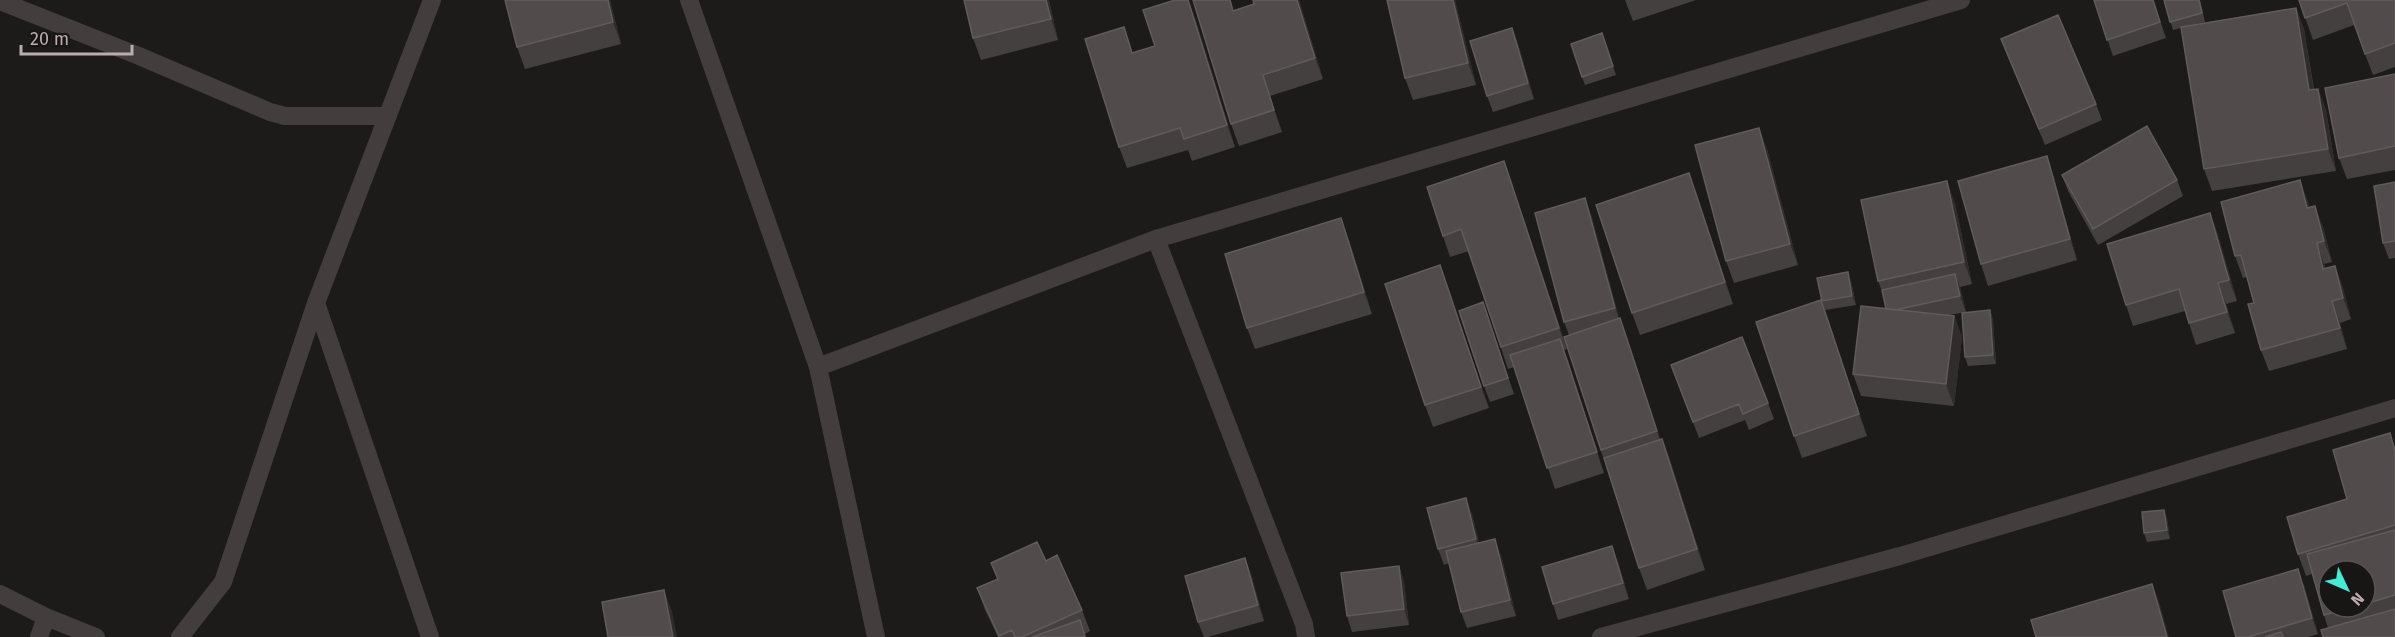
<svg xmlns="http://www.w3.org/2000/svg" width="2395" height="637" font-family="'Fira Sans',sans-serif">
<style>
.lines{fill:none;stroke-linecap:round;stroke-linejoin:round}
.minor{stroke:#433d3d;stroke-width:18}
.wall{fill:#44403f;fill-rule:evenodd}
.shaded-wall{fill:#2f2c2b}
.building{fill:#514c4b;stroke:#615b5b;stroke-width:1.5}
</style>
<rect width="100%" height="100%" fill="#1c1b1a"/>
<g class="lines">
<path class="minor" d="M689,0L818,367L876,637
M0,1L139,56L270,112L285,116H388
M1156,239L1304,624L1306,637
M316,303L430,637
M818,367L1156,239L1961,0
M0,594L46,617L96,637
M39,637L46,617
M180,637L223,582L316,303L432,0
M1601,637L1900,556L2395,408"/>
</g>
<path class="wall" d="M610,0L621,44L525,69L517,47Z
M1049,0L1058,40L981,60L973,38Z
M1188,0L1195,18L1235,147L1192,161L1188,150L1127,168L1119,147L1133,53L1155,46Z
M1299,0L1323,79L1270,96L1282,132L1239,146L1231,124L1234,10Z
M1455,0L1476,85L1413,100L1405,78Z
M1625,0H1696L1633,21Z
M2094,0H2153L2166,38L2113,56Z
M2164,0H2200L2205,22L2196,24L2296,8L2304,29L2314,89H2318L2326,110L2336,171L2212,191L2204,169L2181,28L2173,30Z
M2299,0H2395V67L2373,75L2354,25L2313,40Z
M1512,28L1518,44L1534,99L1493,112L1487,96Z
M1602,33L1616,75L1585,85L1582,77Z
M2001,39L2096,104L2102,120L2045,145L2007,55Z
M2395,74V170L2347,179L2339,158Z
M1767,149L1798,265L1734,283L1726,261Z
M2047,156L2054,178L2077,260L1988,286L1981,264Z
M1504,161L1567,349L1564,350L1604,473L1555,489L1514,367L1508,369L1469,251L1450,257L1443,236Z
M2062,175L2177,180L2183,196L2098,245L2068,191Z
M2300,180L2309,207L2323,227L2332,262L2324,264L2326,268L2335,266L2343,288L2351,319L2340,323L2347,349L2269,371L2261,350L2254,303L2247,277L2243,278L2235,256Z
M2395,182V258L2389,259L2383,243Z
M1697,195L1733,304L1640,335L1632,313Z
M1955,203L1972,284L1960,287L1966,312L1949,315L1954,316L1962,337L1954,406L1861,396L1853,374L1886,309L1883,294L1878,281Z
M2210,213L2218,235L2237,301L2226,304L2235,333L2196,345L2185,311L2133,326L2126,305Z
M1591,214L1619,319L1628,340L1660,439H1662L1670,460L1705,570L1647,590L1639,568L1564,337L1569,335L1564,322Z
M1349,240L1372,314L1255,349L1247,328Z
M1440,265L1489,408L1433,427L1425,405Z
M1851,281L1856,305L1825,310L1822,301Z
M1821,300L1867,436L1802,458L1794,436Z
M1483,302L1514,394L1490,402L1484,386Z
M1990,310L1993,319L1996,364L1968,366L1965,357Z
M1671,365L1768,403L1774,419L1749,430L1745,420L1699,438Z
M2390,433L2395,448V637L2328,628L2324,615L2312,574L2306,576L2298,554L2347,499ZM2365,571V607H2329Z
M2164,510L2167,518L2170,539L2147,542L2144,533Z
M1472,514L1479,543L1501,555L1516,616L1467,628L1461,612L1449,563L1444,565L1438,549Z
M1245,558L1251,574L1264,621L1208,637H1204L1198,622Z
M1046,561L1082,610L1090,631L1085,634L1086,637H998L985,610L977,588L997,579L991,563Z
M1618,562L1629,599L1558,620L1553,604Z
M1399,566L1404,582L1409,625L1352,632L1347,616Z
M2304,585L2318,634L2308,637H2236Z"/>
<path class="shaded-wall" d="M608,0H610L621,44L613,22Z
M1046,0H1049L1058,40L1051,19Z
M1188,0L1195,18L1235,147L1227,125Z
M1297,0H1299L1323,79L1315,58Z
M1453,0H1455L1476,85L1468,63Z
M2296,8L2304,29L2317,112L2309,90Z
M1512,28L1518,44L1534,99L1528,83Z
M1263,75L1282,132L1274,110Z
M2318,89L2326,110L2336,171L2328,149Z
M1759,128L1767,149L1798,265L1790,244Z
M2047,156L2054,178L2077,260L2070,239Z
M1504,161L1512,183L1567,349L1559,328Z
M1689,173L1697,195L1733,304L1725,282Z
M2300,180L2308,201L2315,230L2307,208Z
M1947,181L1955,203L1972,284L1964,262Z
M1585,198L1591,214L1621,324L1615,308Z
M2315,206L2323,227L2332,262L2324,241Z
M2210,213L2218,235L2237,301L2229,280Z
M1341,218L1349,240L1372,314L1364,292Z
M2317,243L2324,264L2331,290L2323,269Z
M1440,265L1448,287L1489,408L1481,387Z
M2335,266L2343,288L2351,319L2343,298Z
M1848,272L1851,281L1856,305L1852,296Z
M1955,274L1961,290L1966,312L1960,296Z
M2218,283L2226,304L2235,333L2227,312Z
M1821,300L1829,321L1867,436L1859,414Z
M2332,301L2340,323L2347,349L2340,328Z
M1990,310L1993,319L1996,364L1993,355Z
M1954,316L1962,337L1954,406L1946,384Z
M1620,318L1628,340L1665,453L1657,431Z
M1560,339L1568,360L1604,473L1597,452Z
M1662,439L1670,460L1705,570L1697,549Z
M1466,498L1472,514L1482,555L1476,539Z
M2164,510L2167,518L2170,539L2167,530Z
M1495,539L1501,555L1516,616L1510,600Z
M1612,546L1618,562L1629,599L1623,583Z
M1245,558L1251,574L1264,621L1258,605Z
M1399,566L1404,582L1409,625L1404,609Z
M2298,569L2304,585L2318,634L2312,618Z
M2152,584L2160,605L2169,637H2167Z
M664,590L672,611L677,637H673Z"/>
<path class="building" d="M505,0H608L613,22L517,47Z
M964,0H1046L1051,19L973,38Z
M1175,0H1188L1227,125L1184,139L1180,128L1119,147L1085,39L1124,27L1132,53L1155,46L1143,10Z
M1193,0H1230L1233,11L1254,4L1253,0H1297L1315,58L1263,75L1274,110L1231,124Z
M1387,0H1453L1468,63L1405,78Z
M2094,0H2153L2160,22L2107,40Z
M2164,0H2199L2202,13L2170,22Z
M2299,0H2395V43L2365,54L2347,3L2305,18Z
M2296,8L2309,90L2318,89L2328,149L2204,169L2181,27Z
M2058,15L2096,104L2039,129L2001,39Z
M1512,28L1528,83L1487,96L1470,41Z
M1602,33L1613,66L1582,77L1571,44Z
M2395,74V146L2339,158L2325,88Z
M2147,126L2177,180L2093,229L2062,175Z
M1759,128L1790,244L1726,261L1695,145Z
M2047,156L2070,239L1981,264L1958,181Z
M1504,161L1559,328L1501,347L1461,229L1443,236L1427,187Z
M1689,173L1725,282L1632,313L1596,205Z
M2300,180L2307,208L2315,206L2324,241L2317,243L2323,269L2335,266L2343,298L2332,301L2340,328L2261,350L2248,304L2254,303L2241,255L2235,256L2221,202Z
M1947,181L1964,262L1878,281L1861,200Z
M2395,182V241L2383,243L2374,186Z
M1585,198L1615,308L1564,322L1535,213Z
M2210,213L2229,280L2218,283L2227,312L2189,323L2179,289L2126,305L2107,244Z
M1341,218L1364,292L1247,328L1225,254Z
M1440,265L1481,387L1425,405L1385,284Z
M1848,272L1852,296L1822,301L1817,278Z
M1955,274L1960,296L1895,310L1886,309L1882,290Z
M1821,300L1859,414L1794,436L1756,322Z
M1483,302L1508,378L1484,386L1459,311Z
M1861,306L1954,316L1946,384L1853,374Z
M1990,310L1993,355L1965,357L1962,313Z
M1620,318L1657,431L1601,450L1564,337Z
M1742,337L1768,403L1743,414L1739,404L1693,422L1671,365Z
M1560,339L1597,452L1547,468L1510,355Z
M2390,433L2395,451V525L2298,554L2287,517L2347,499L2333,450Z
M1662,439L1697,549L1639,568L1604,458Z
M1466,498L1476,539L1438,549L1427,508Z
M2164,510L2167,530L2144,533L2142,512Z
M2395,530V595L2365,604V571H2329V607H2353L2324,615L2307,554Z
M1495,539L1510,600L1461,612L1446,551Z
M1037,542L1046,561L1057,555L1082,610L1022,637H1015L1012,630L999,636L977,588L998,579L991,563Z
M1612,546L1623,583L1553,604L1542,567Z
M1245,558L1258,605L1198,622L1185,576Z
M1399,566L1404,609L1347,616L1341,573Z
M2298,569L2312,618L2248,637H2236L2223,591Z
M2152,584L2167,637H2036L2031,620Z
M664,590L673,637H608L602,602Z
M2395,609V637H2323L2321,630Z
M1080,620L1085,637H1032Z
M2281,632L2283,637H2265Z"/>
<g transform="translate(2347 589) rotate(134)"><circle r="28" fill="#171615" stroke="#595253" stroke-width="1.5"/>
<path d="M0-4.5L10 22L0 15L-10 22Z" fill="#43ecd2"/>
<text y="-9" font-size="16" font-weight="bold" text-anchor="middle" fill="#bbadaf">N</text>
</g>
<path d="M21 45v9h111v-9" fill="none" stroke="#bbadaf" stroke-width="3"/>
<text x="30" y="45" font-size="18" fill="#bbadaf" stroke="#171615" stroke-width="4.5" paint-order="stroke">20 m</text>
</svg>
